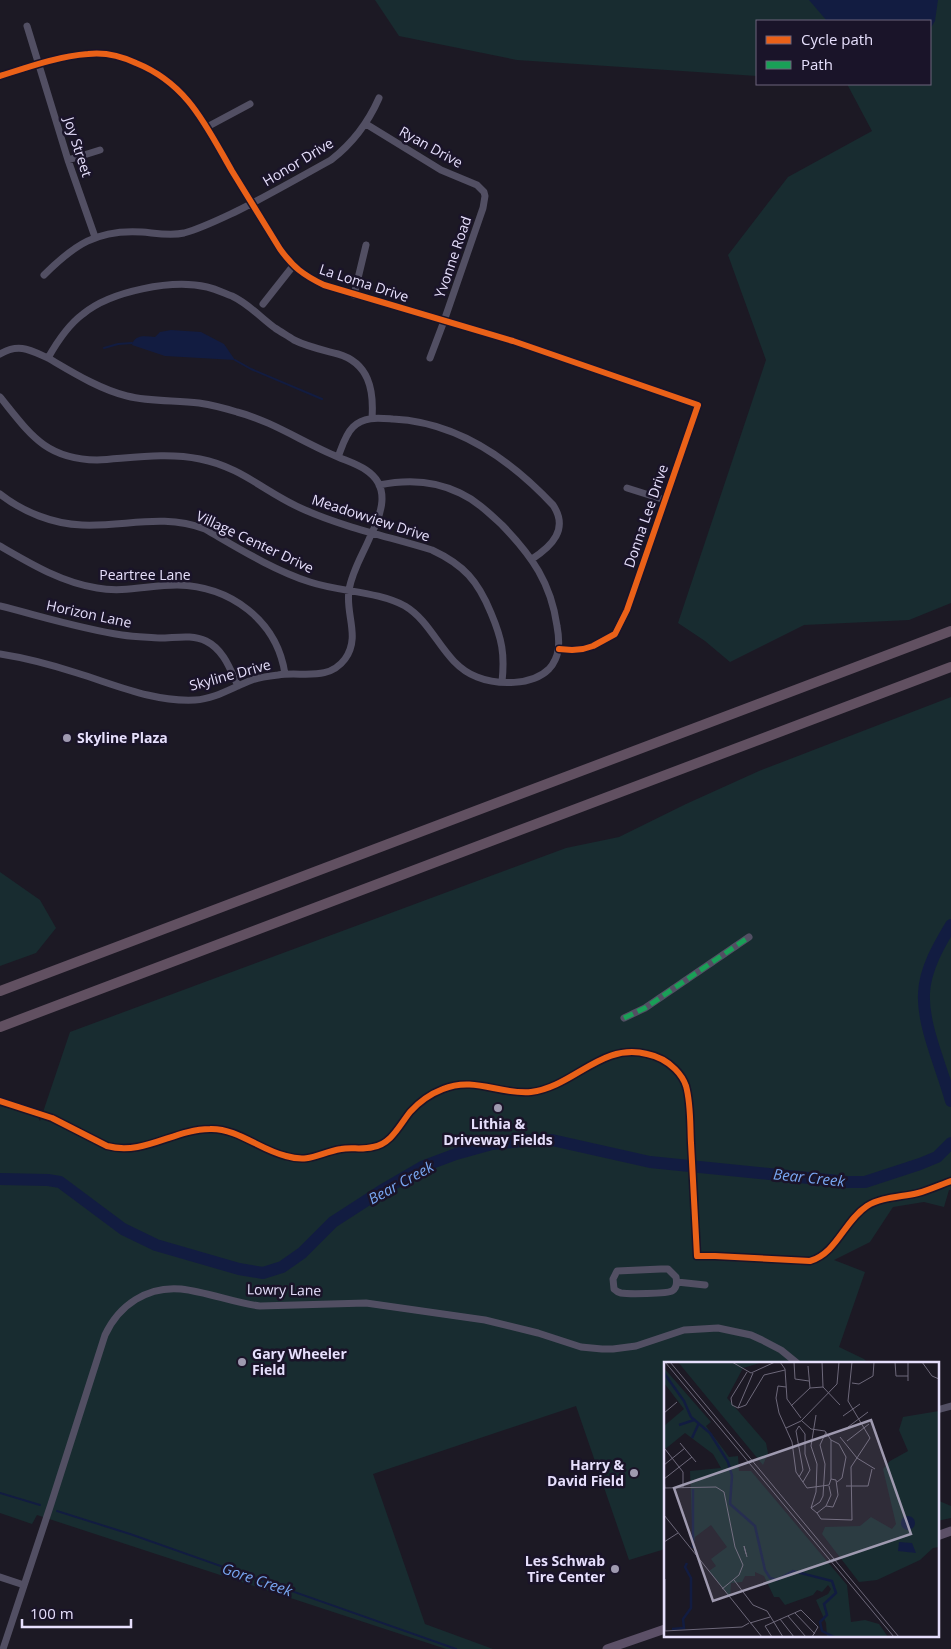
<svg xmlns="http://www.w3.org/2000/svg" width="951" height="1649" font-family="'Open Sans',sans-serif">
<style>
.green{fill:#182c30}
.water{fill:#121c41}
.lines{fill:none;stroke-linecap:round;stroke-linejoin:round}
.stream{stroke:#121c41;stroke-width:2}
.river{stroke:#121c41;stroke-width:12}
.minor{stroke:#524f63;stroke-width:7}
.major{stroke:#5c5067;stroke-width:9}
.highway{stroke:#615061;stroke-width:10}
.quiet{stroke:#1a9f57;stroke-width:5;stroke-dasharray:10 5;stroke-linecap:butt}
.cycleway-casing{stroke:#1a1429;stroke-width:9}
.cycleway{stroke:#ea6118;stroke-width:6}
.poi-dot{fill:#9f9ab0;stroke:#1a1429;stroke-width:2}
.labels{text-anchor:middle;stroke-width:5;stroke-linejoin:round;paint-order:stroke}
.street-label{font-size:14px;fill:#e6dffc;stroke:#1a1429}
.poi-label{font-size:14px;font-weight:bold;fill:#e6dffc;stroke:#1a1429;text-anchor:start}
.water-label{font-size:15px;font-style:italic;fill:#78a6f1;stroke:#1a1429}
.inset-river{fill:none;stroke:#121c41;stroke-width:2.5}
.inset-road{fill:none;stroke:#6d687a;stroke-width:1}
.view{fill:#9f9ab0;fill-opacity:0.15;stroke:#9f9ab0;stroke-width:2.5}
.inset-edge{fill:none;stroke:#e6dffc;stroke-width:2.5}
</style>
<rect width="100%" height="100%" fill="#1c1924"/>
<path class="green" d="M375,0H951V603L909,620L804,625L730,662L705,641L678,623L766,360L728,255L788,177L872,131L847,84H930V21H757V76L517,60L399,36Z
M951,697V1190H949L944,1207L924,1202L893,1207L870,1242L834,1260L865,1272L839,1347L864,1359L868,1363H665V1549L629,1560L576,1406L373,1474L425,1624L493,1649H446L37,1515L32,1524L0,1513V1106L37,1116L40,1121L70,1032L566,848L619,837L686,804L759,771Z
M0,872L40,900L56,928L36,953L0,966Z
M937,1500L951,1506V1518L937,1521Z"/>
<path class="water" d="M809,0H938L935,21L930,29V21H827Z
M171,330L201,332L224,344L235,360L165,356L132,345C134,334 146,336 155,337L160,332Z"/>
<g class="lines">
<path class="stream" d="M104,348L118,344L132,343
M235,360L251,369L322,399
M0,1493L40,1505
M57,1511L130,1534L456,1649"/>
<path class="river" d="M951,925C939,945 925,969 924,993C922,1025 942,1068 951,1101
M0,1179L48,1180L60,1182L123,1229L156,1245L239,1269L263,1273L282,1267L302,1253L333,1222L381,1191L424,1166L456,1154L492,1144L531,1140H552L650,1162L848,1182H865L920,1164L937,1157L951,1143"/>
<path class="minor" d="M27,26L68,160L95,237
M0,76C28,67 59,56 88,54C105,52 121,56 136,63C188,84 206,126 232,171C248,197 264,223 280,249C293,267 303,275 324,285L513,341L698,405L627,610L615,634L593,646L583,649L572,650L559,649
M366,124L441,170L477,185L484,192L485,196L483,208L444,321L430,358
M207,127L250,104
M68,160L100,150
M44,275C74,245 97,229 142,232C155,233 170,236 184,233C202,228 220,219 237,211C269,195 300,177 331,160C353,143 368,123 379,98
M354,295L366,245
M263,304L293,266
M0,354C19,343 30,350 48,358
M0,397C30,434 45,459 97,460C131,458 167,452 200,459C242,467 267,494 305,510C346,528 390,537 432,550C464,565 478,581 491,613C502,639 505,654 502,682
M338,457C304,443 272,421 237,412C224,408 212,405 199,403C175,400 151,402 127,396C99,389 72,372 48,358C57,342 68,325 83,314C111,291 172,279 207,287C216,289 224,293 232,296C249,304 260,317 275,328C281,332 288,336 294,340C308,347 323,350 338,354C369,363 374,390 372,418
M627,488L665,500
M0,494C23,512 53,524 82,525C125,527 162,513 205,529C238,548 273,570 310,582C340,592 377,591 405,606C435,624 443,664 477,677C497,685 532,686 549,669C560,657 560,642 557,626C551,583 532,556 502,525C489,513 477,501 460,493C434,480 408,479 379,485
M0,546C31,564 61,582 97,588C124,593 150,585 177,585C230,586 277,620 285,674
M0,606C40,616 81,629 122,635C135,637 148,637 160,638C175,638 192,634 206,641C224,650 230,669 238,686
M0,654C26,658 52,665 77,673C116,685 153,702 195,700C215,699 233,687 252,680C260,677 269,676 278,675C301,671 328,682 345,659C361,637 345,614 349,590C352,571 363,554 370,537C381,515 392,487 366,470C357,464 347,461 338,457C342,447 345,435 353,427C364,416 379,418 393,419C457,422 510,459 553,505C569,529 552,546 532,559
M624,1018L645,1008L749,937
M661,1269H668L676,1277C677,1282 677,1288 672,1291C667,1294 627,1294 621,1293C617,1292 616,1291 614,1289L613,1279L617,1271Z
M677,1282L705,1285
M937,1410L951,1406
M0,1577L24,1585
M3,1649L51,1504L105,1335C119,1305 147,1286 181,1289C208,1292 234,1303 260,1306L366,1303L485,1320L538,1333L581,1347L602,1349H613L636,1346L684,1330L718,1328L751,1335L762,1340L781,1350L797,1363"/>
<path class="major" d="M937,1536L951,1531
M607,1649L665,1629"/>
<path class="highway" d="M0,991L951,631
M0,1027L951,667"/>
<path class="quiet" d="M624,1018L645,1008L749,937"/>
<g class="cycleway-casing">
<path id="cycleway" d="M0,76C28,67 59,56 88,54C105,52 121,56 136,63C188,84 206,126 232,171C248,197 264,223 280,249C293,267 303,275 324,285L513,341L698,405L627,610L615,634L593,646L583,649L572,650L559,649
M0,1101L52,1118L107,1146C144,1156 174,1129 210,1129C237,1128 260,1150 286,1156C311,1163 318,1153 341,1149C351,1147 362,1150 373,1147C391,1144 399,1126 410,1112C419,1102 430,1094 443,1089C474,1076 500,1095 531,1092C573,1087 602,1042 647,1054C657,1056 668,1062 675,1069C680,1074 684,1080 686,1086C691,1104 690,1125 691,1143C693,1181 695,1218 697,1256H715L810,1261C837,1253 844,1221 867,1206C881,1197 902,1197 918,1193C929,1190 940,1185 951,1181"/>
</g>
<use href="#cycleway" class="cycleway"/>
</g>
<g class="poi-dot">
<circle cx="67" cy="738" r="5"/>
<circle cx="498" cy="1108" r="5"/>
<circle cx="242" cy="1362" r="5"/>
<circle cx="634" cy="1473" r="5"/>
<circle cx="615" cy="1569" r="5"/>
</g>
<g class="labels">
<g class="street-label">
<text transform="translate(78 147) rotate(72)" y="5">Joy Street</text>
<text transform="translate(431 147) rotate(29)" y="5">Ryan Drive</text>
<text transform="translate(298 162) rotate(-31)" y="5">Honor Drive</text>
<text transform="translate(453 257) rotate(-71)" y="5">Yvonne Road</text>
<text transform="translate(364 283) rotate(18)" y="5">La Loma Drive</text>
<text transform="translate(646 516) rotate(-71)" y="5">Donna Lee Drive</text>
<text transform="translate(371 518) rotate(18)" y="5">Meadowview Drive</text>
<text transform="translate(255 542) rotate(25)" y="5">Village Center Drive</text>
<text x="145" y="580">Peartree Lane</text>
<text transform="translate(89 614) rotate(12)" y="5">Horizon Lane</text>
<text transform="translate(230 675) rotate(-15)" y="5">Skyline Drive</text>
<text transform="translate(284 1290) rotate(1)" y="5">Lowry Lane</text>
</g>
<g class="poi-label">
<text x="77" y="743">Skyline Plaza</text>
<text x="498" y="1129" text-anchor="middle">Lithia &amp;<tspan x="498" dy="16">Driveway Fields</tspan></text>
<text x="252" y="1359">Gary Wheeler<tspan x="252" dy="16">Field</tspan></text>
<text x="624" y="1470" text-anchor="end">Harry &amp;<tspan x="624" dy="16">David Field</tspan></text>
<text x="605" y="1566" text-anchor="end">Les Schwab<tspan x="605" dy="16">Tire Center</tspan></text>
</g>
<g class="water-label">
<text transform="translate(809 1178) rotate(6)" y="5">Bear Creek</text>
<text transform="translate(401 1183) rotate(-29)" y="5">Bear Creek</text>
<text transform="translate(257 1580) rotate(19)" y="5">Gore Creek</text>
</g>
</g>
<g transform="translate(664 1362)">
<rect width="275" height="275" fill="#1c1924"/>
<path d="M14,0H99L79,6L63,36L102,81L104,91L99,103ZM0,6L47,60L42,64L65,95L74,94L75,109H87L183,223L187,260L201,258L215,262L224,275H163L162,261L152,238L164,232L167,227L164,223L158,230L153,228L149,233L121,243L115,235H110L100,214L91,210V214H81L78,220L67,221L66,236L45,209L52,204L47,197L63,185L47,163L31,175L29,187L26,109L57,106L49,92L21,71L0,88V64L20,47L0,21ZM275,49V185L269,186L256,198L213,218L195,220L158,172L161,165L196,164L207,155L228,167L232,162L219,107L226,99L244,89L235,68L239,55Z" fill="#182c30"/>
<path d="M237 161a7 7 0 1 1 14 0a7 7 0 1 1-14 0ZM235,180L248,181L252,191L234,189Z" fill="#121c41"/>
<path class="inset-river" d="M0,11L20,39L27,55L46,71L64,100L68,114L66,142L91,164L101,208L106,216L113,218L129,209L168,219L172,231L160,242L163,253L156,260L158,269L170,275M15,63L30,58M28,76L35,61M29,186V127M8,267L20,266L19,257L27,246V216L21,205L23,201"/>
<path class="inset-road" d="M1,0L230,275M6,0L235,275M68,0L87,11L111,0M116,0L121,7L123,37L137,56M130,0L131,17L145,19M158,0L159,25M231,0L232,14H244M244,0V19M258,0L268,14L275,17M144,4L146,26M83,10L67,36L68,43L74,46L82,43L100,13L121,8M188,21L195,22L209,14L210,0M122,25L114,24L112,36L115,51L128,80L132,110L143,126L165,123M127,44L146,26L159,25L176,43M74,46L89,11M0,51L13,40M179,54L196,42M138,59L147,67L161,69L167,78M184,65L204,50M122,66L137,59L173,22L175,0M176,75L193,96L211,107M183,79L205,62M16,81L32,100M1,87L19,110V126M0,103L21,86M135,115L139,108L132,69L135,64L141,72V92L146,108L139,120M167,117V78L175,82L182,95L178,116L173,120M182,124H204L208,107M0,126L52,125L60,130L71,185L79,203L75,213L58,227M1,126L0,117L28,95M162,144L169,145L174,133L172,118L167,117L165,123M147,146L152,130L153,102L147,84L152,53M147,146L156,140L159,134L161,102L156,83L162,70M147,146L153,151L162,144L167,133L165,124M153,151L157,157L188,158L187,105L206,76L184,39L188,0M0,153L98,275M0,180L14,171M82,192L80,184L83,195M1,217V269M70,218L89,243L103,249L119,275M131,251L151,272M124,254L142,275M116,257L130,275M86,261L106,255M0,269L78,265L85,261M108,275L101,264L137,248L154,265L148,275"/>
<path class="view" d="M207,58L247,172L49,239L10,126Z"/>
<rect width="275" height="275" class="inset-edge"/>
</g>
<rect x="756" y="20" width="175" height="65" fill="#1a1429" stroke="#6c657d"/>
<rect x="766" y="36" width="25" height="8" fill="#ea6118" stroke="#6c657d"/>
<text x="801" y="45" font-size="15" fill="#e6dffc">Cycle path</text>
<rect x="766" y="61" width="25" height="8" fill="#1a9f57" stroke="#6c657d"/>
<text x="801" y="70" font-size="15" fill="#e6dffc">Path</text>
<path d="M22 1619v8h109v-8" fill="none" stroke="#e6dffc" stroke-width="2.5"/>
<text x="30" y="1619" font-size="15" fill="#e6dffc" stroke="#1a1429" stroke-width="4" paint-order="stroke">100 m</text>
</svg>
